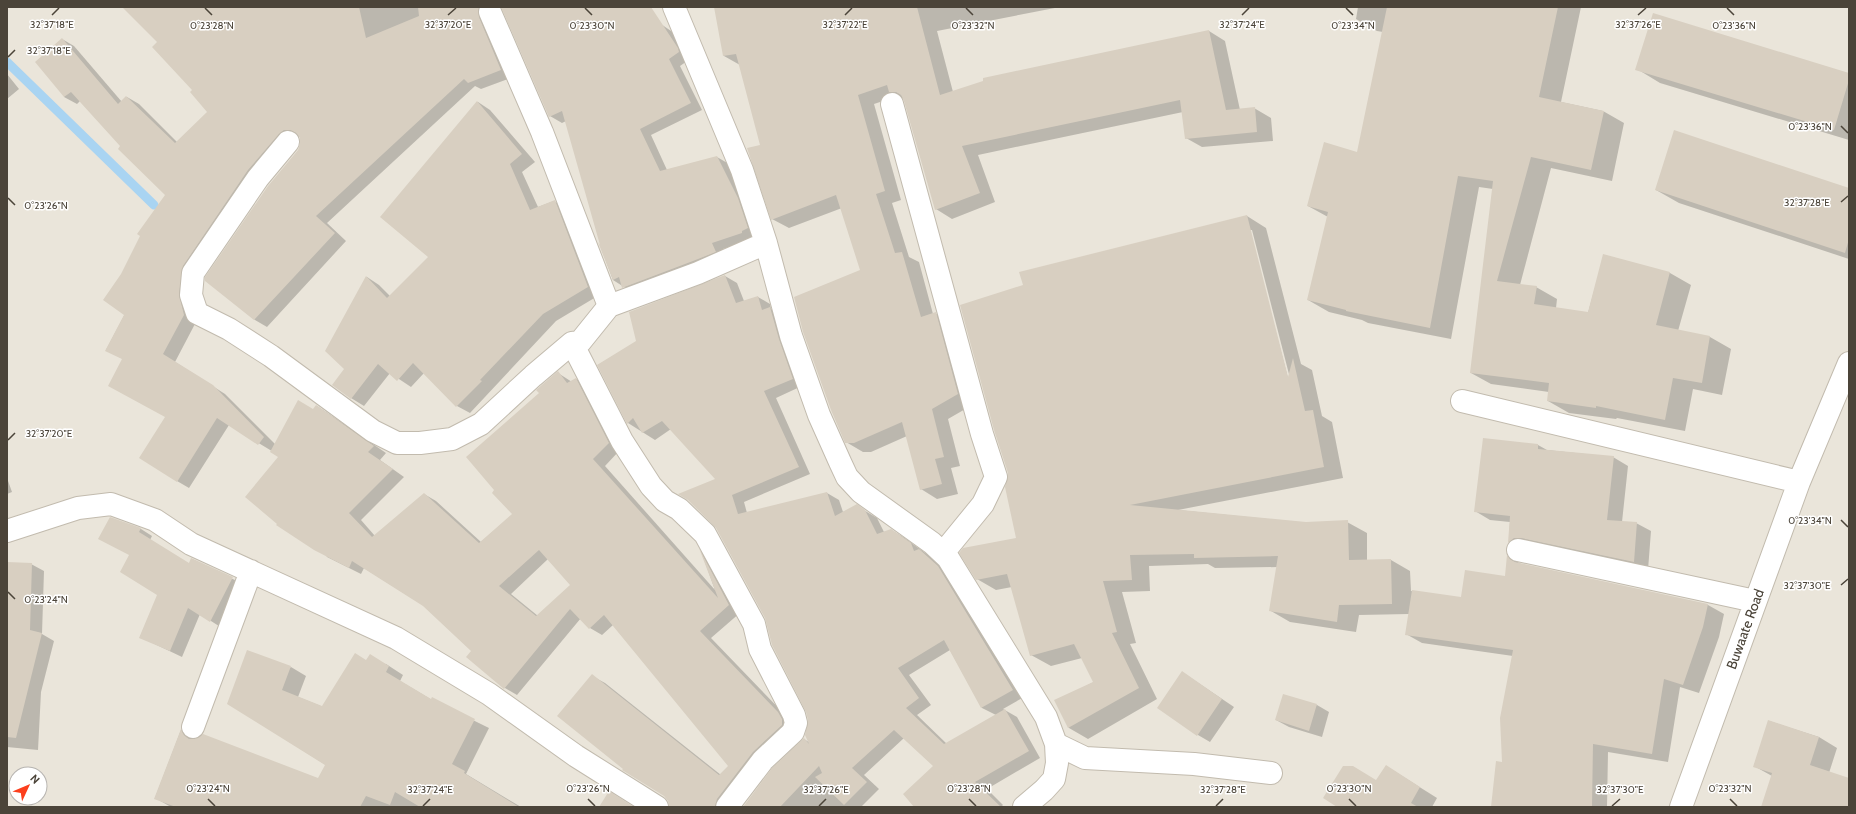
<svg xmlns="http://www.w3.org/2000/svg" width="1856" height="814" font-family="Cabin,sans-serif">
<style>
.residential{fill:#eae5da;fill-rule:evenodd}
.shadow{fill:#0003;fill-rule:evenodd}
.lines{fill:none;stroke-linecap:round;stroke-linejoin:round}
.stream{stroke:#a9d4f2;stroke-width:9}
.building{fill:#d8cfc1;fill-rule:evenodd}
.minor-casing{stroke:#c2bbae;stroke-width:24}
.minor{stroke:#fff;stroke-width:22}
.ticks{fill:none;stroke:#4b4439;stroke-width:1.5}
.labels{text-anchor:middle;stroke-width:3;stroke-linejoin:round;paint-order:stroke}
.street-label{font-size:14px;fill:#4b4439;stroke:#fff}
.ticks-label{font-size:10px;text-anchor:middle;fill:#4b4439;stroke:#fff;stroke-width:3;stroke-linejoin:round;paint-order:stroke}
</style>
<rect width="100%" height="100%" fill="#f6f3ec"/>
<path class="residential" d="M7,7H1849V807H7ZM16,774H40V798H16Z"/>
<path class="shadow" d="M134,7H475L478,15L490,22L513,77L481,89L475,86L327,223L346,241L267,327L255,320L206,280L299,150L301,145L300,136L297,137L194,273L196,322L175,362L225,394L275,444L317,406L386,453L380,460L404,477L361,520L375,536L424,494L436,501L481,542L513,514L540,394L558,373L572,382L576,379L588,386L620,450L605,466L715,590L701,551L711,557L741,612L711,638L790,720L729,807H679L592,676L605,683L721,775L730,766L613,625L602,635L590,628L581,618L517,695L505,688L467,657L472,651L423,605L364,568L361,574L327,557L280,456L229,425L189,488L177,481L166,417L123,359L106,350L125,314L122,275L166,195L80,101L77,104L64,97L62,39L74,46L122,102L127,97L139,104L177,142L209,112ZM548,559L571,585L538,616L511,594Z
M544,7H636L674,33L690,59L680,66L702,110L651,135L667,170L717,157L729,164L754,239L723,249L727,258L635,294L613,280L600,245L601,246L566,121L562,123L550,116Z
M715,7H1060L937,31L953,92L1209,31L1225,41L1240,110L1254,108L1271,118L1273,141L1202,147L1186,138L1183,112L978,155L995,202L952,219L936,209L904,99L898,96L874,104L901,200L892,203L909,257L919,262L933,314H936L952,323L974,404L948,419L960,466L951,468L958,494L937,499L921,489L907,436L871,452H863L846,442L861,270L842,208L789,228L772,219L761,146L740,65L724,56Z
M1358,7H1581L1561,102L1603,111L1624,123L1612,181L1551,168L1520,285L1536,287L1557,299L1556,308L1588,313L1604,255L1670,273L1691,285L1678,331L1710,337L1731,349L1722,395L1693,389L1685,431L1617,418L1616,419L1569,413L1548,401L1549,392L1491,384L1471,373L1493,189L1479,187L1451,339L1368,323L1362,320L1329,312L1308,300L1328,217L1308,206L1358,153L1383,32L1377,31L1356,19Z
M1637,69L1849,74V140L1660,83Z
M7,74L19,89L7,99Z
M478,102L490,110L535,162L522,172L538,207L554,201L567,209L601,294L556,321L470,413L457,406L424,373L411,387L390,373L364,406L351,398L346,369L367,277L379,285L390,296L430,257Z
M1849,189V259L1679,203L1656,190Z
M1247,216L1266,228L1301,364L1312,370L1322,416L1332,422L1343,478L1178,510L1306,523L1347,522L1367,533V561L1391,560L1410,571L1411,591L1462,598L1506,577L1508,557L1521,564L1708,605L1724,614L1719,637L1699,693L1680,687L1668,762L1608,752L1607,807H1492L1503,763L1513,656L1422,643L1406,634L1409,614L1359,615L1356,632L1290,622L1271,611L1278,567L1215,568L1208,564L1149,566L1150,591L1122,592L1136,643L1130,644L1157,699L1088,739L1069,728L1056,701L1094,682L1082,658L1051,666L1031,655L1012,587L996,590L977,579L1017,539ZM1249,230H1252L1291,382H1289Z
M725,276L737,283L744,301L758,297L770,304L771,309L782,315L804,385L776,398L810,474L744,502L747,513L827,493L839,500L843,512L857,506L877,518L884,532L891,530L903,537L931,557L950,574L1024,697L1003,709L1017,717L1040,758L987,789L1003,805L1001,807H916L934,766L904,738L864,775L879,789L861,807H744L804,739L810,743L809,720L807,711L766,618L717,479L671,429L655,440L628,423L598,365L638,341ZM950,650L982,708L996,715L947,744L917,715L931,705L909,675Z
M1538,445L1547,450L1613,457L1628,466L1622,522L1636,523L1651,531L1648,570L1523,551L1509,543L1510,522L1490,520L1475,511Z
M7,478L12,492L7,494Z
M110,518L141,529L152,536L150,540L189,564L192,559L245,585L222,628L200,614L182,657L140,637L159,594L131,555Z
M7,563L31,564L44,571L42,634L54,641L41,692L38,750L7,747Z
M367,661L386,664L403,675L400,681L432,700L489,728L466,774L521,807H171L155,798L181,730L196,739L319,780L326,765L228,703L291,667L306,676L298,697L323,707Z
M1182,672L1234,707L1210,742L1198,735Z
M1317,705L1329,712L1322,737L1289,727L1276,720Z
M1769,721L1819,737L1837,748L1829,773L1849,779V807H1762L1772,776L1754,766Z
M1386,766L1437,798L1432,807H1338L1377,781Z"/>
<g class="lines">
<path class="stream" d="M7,62L154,205"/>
</g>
<path class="building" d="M122,7H359L366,38L419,16L418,7H479V17L501,70L468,83L464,79L316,216L335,233L254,320L205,281V277L268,186L298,150L300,144V138L296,133L290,130H284L279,134L248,170L183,266L179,294L184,315L163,354L213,385L264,437L258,445L217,418L177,482L139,458L165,417L108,386L122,359L105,351L124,315L103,300L121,274L140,236L137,234L165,195L118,149L120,146L71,92L64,97L35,62L62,38L118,104L126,96L175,143L207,112L190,92L192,90L152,47L157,42Z
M501,7H651L678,48L679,52L669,59L691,103L640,129L660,171L717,156L738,198L748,228L742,231V233L712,243L716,252L693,261L622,288L619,277L613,280L598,242L600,245L562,111L549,117Z
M714,7H917L940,95L983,81V78L1209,30L1226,110L1255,107L1257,132L1185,139L1180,100L962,146L980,193L935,210L904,101L901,95L896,92H889L887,85L858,95L885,191L876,194L895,253L902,252L921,317L936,312L958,394L932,409L944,457L935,459L942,484L920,490L902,422L854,443H845L831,410L803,332L794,297L860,270L836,195L771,220L747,148L760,145L736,54L723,56Z
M1387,7H1558L1539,97L1604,111L1591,170L1531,157L1497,281L1537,286L1534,304L1588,312L1603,254L1670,272L1656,325L1710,336L1702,383L1673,378L1665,420L1596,406V408L1547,401L1549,383L1470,373L1493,181L1458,176L1430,328L1346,311V310L1307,300L1328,212L1307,206L1324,142L1357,152Z
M1653,13L1849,73V80L1834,130L1635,70Z
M477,101L522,154L510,164L530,210L555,200L588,287L543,314L480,380L482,381L456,407L413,363L397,381L378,364L351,399L332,385L344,369L325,351L366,276L387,298L428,257L380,217Z
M1674,130L1849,188V239L1845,253L1655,190Z
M1247,215L1288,377L1293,358L1305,411L1313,410L1324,467L1130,505L1306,522L1348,520L1349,560L1391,559L1392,604L1339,605L1337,622L1269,611L1278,556L1194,558V554L1130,555L1132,580L1103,581L1117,632L1112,633L1139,688L1068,728L1054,700L1093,682L1074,644L1030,656L1007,574L976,580L959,553L963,548L1016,538L1005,487L1008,473L994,430L960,305L1023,285L1019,272Z
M725,275L736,303L758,296L762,310L770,307L779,339L793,379L764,391L799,467L732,495L738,514L827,492L835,516L857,504L865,510L877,534L891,529L911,543L914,551L919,549L938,566L1013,690L981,708L944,640L898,668L919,698L906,708L944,744L1005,709L1029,751L975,782L1001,807H914L903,794L933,766L894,730L852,768L867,782L844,805L815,777L822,773L819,766L780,807H743L772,768L804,738L809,744L805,735L808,720L806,712L772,645L765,618L716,528L688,500L678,494L715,479L662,421L642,433L633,418L627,424L597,365L636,341L629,312Z
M558,371L567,383L576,378L609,443L593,459L718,598L699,548L729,605L700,631L778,712L782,719V725L753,752L717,799L715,807H669L668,801L664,796L622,770L623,769L557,716L592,674L719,775L728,766L604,615L589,629L570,609L504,689L466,657L471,651L423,606L352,561L349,568L314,550L276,525L277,524L245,497L278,457L270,452L298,400L313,409L316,405L374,446L368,452L393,469L349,513L372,537L424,493L479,543L512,514L492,493L494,490L466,457L539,393L536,390ZM539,550L570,585L536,616L499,586Z
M1483,438L1538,444V449L1614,456L1607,520L1637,522L1634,562L1521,538H1514L1508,543L1510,516L1474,512Z
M110,517L141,528L139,532L189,563L191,558L233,577L210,622L188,608L170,651L139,638L157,595L120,572L129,555L98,539Z
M1507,555L1510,559L1515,562L1708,604L1703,627L1683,685L1664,679L1652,754L1593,744L1592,807H1491L1496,761L1502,762L1500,718L1513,650L1405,635L1412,590L1461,597L1465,570L1505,576Z
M7,562L32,563L30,630L42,633L16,738L7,737Z
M247,650L291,666L282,690L322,706L355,653L366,660L370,654L389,666L386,672L431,699L432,697L475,719L452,764L465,771L464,773L519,807H420L395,792L390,805L366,796L360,807H176L154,799L181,729L184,735L189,739H195L203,734L318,778L325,765L227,704Z
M1182,671L1222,699L1197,736L1157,708Z
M1283,694L1317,704L1309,731L1275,720Z
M1768,720L1819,737L1810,765L1849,778V807H1761L1772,773L1753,767Z
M1386,765L1420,787L1411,803L1418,807H1337L1323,798L1343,766H1353L1376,780Z
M609,791L634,807H599Z"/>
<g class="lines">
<g class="minor-casing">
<path id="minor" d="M674,7L742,170L766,243L791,336L819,415L840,462L847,477L861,492L932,543L948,558L1046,717L1056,744L1057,763L1054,779L1044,790L1024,807
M490,12L542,132L609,306
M892,104L982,434L996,477L983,504L943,553
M288,142L258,178L193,273L191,295L197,313L229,329L271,356L373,431L397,443H420L452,439L481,424L533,376L572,343L580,342L609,306L698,273L766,243
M572,343L622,441L651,486L665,501L679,509L705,534L754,624L760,649L794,715L796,723L793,732L763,760L727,807
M1462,401L1799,482
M7,531L78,508L111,504L155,520L191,544L396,638L489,694L576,756L657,807
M1518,550L1755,601
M193,727L251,571
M1056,744L1085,758L1194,764L1271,773
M1681,807L1799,482L1849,363"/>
</g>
<use href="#minor" class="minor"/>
</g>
<path class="ticks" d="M205,8L212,15M585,8L592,15M966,8L973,15M1346,8L1353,15M1727,8L1734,15M52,15L59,8M448,15L456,8M845,15L852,8M1242,15L1249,8M1638,15L1646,8M8,57L15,50M1841,126L1848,133M8,198L15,205M1841,202L1848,196M8,440L15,433M1841,520L1848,527M1841,585L1848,579M8,592L15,599M208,799L215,806M588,799L595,806M969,799L976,806M1349,799L1356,806M1730,799L1737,806M423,806L430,799M819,806L826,799M1216,806L1223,799M1612,806L1620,799"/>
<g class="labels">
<g class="street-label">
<text transform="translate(1745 629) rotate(-70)" y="5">Buwaate Road</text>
</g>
</g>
<g class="ticks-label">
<text x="52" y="28">32°37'18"E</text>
<text x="448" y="28">32°37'20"E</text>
<text x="845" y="28">32°37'22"E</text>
<text x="1242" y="28">32°37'24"E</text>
<text x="1638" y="28">32°37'26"E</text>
<text x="212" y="29">0°23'28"N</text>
<text x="592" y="29">0°23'30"N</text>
<text x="973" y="29">0°23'32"N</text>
<text x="1353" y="29">0°23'34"N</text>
<text x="1734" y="29">0°23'36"N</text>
<text x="49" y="54">32°37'18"E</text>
<text x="1810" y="130">0°23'36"N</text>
<text x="1807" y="206">32°37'28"E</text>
<text x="46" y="209">0°23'26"N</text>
<text x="49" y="437">32°37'20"E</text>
<text x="1810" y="524">0°23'34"N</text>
<text x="1807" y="589">32°37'30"E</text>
<text x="46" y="603">0°23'24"N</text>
<text x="208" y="792">0°23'24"N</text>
<text x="588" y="792">0°23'26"N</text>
<text x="969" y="792">0°23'28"N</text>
<text x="1349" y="792">0°23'30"N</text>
<text x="1730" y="792">0°23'32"N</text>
<text x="430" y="793">32°37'24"E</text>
<text x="826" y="793">32°37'26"E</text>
<text x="1223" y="793">32°37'28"E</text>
<text x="1620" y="793">32°37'30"E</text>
</g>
<rect width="1856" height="814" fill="none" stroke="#4b4439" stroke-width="16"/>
<g transform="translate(28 786) rotate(46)"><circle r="19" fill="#ffffff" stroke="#b7b4b0"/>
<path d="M0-3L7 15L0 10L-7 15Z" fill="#fc3f1d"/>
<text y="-6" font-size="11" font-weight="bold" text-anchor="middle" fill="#4b4439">N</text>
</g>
</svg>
